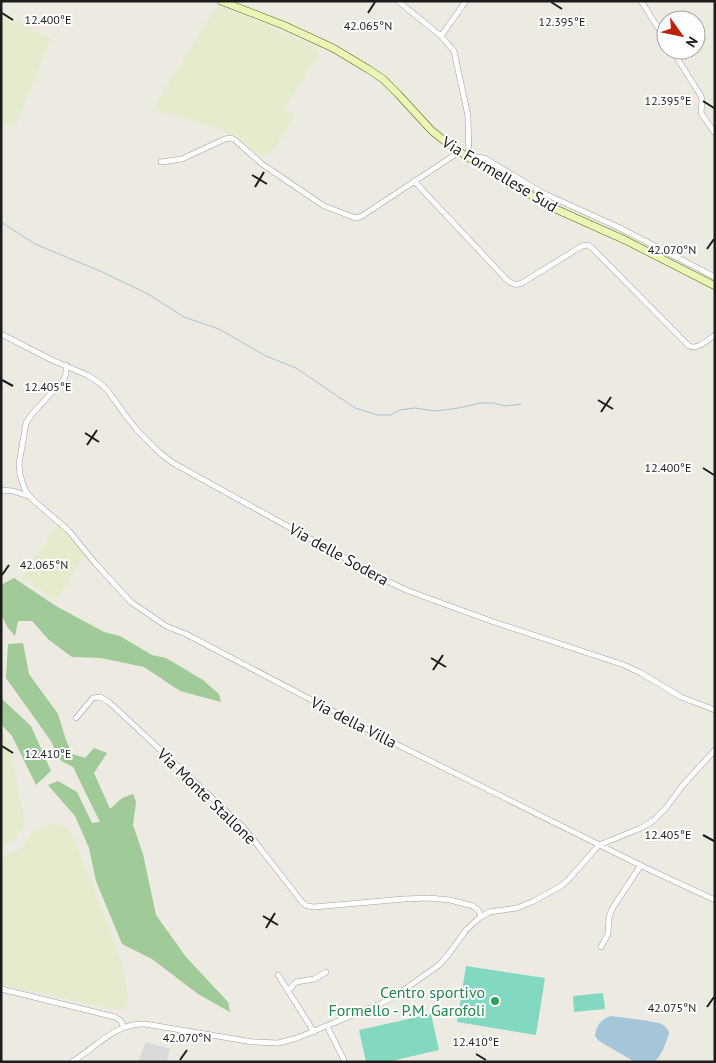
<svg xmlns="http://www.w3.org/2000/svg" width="716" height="1063" font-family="'PT Sans',sans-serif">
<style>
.residential{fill:#dad9d9}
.farmland{fill:#e5ebcd}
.forest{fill:#a0ca98}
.pitch{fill:#83d8c2}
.water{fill:#a4c6d8}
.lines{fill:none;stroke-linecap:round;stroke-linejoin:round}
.stream{stroke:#a4c6d8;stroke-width:1}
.street-casing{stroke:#a0a0a0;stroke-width:6}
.secondary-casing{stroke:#546b0a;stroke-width:8}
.street{stroke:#fff;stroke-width:5}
.secondary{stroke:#eaf5b7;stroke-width:7}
.ticks{fill:none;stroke:#1c1c1c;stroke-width:2}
.leisure-dot{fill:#2e9e5b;stroke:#fff;stroke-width:2}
.labels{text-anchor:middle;stroke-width:4;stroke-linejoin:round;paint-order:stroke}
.street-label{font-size:16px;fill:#1c1c1c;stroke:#fff}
.leisure-label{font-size:16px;fill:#27864d;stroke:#fff;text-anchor:end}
.ticks-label{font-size:12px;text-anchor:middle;fill:#1c1c1c;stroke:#fff;stroke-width:4;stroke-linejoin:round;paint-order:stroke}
</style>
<rect width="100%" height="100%" fill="#edeae2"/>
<path class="residential" d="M146,1042L170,1049L167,1062H138Z"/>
<path class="farmland" d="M220,6L268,25L281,33L289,35L315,46L319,53L318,56L284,109L293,115L294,119L273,151L263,156L259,155L235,135L226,133L213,127L160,111L156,109V103L215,8Z
M1,14L51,39L15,127L1,124Z
M58,524L85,554L56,601L22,577Z
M1,732L6,736L10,745L25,825L16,838L1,849Z
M53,824L64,826L70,831L92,882L120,958L128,996L127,1003L125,1008L118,1010L1,985V858L23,847L31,833L40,828Z"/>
<path class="forest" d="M14,578L56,606L104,632L120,636L152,655L166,658L203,680L219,694L221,702L180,691L144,667L101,658L72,657L49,640L32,621H18L15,636L8,628L1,615V585Z
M23,643L29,674L58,714L66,740L72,754L85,758L94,748L107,753L94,773L110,809L122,798L133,794L136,802L133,825L143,854L156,915L186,957L228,1002L230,1012L198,994L152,959L122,944L96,881L89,848L75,816L48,785L58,781L77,792L92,823L100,822L73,767L60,760L51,741L6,678L8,644Z
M1,698L31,726L51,771L36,785L12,736L1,724Z"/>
<path class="pitch" d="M466,966L545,978L536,1035L457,1022Z
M603,993L605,1009L574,1012L573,996Z
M431,1014L439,1050L387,1062H366L359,1030Z"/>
<path class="water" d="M611,1016L642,1020L659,1023L665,1026L669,1032V1034L663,1050L658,1058L654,1062H635L599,1041L595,1036C596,1026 601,1019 611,1016Z"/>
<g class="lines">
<path class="stream" d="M1,222L35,244L100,271L148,294L184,317L219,329L266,356L296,368L355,408L378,415H390L400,410L415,408L435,411L459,408L480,403H494L505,406L521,404"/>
<g class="street-casing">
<path id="street" d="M398,1L441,36L454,51L468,116L469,158L478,157L486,159L543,193L620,228L715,277
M641,1L666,40
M441,36L466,1
M672,50L701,96L702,100L701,113L715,133
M161,162L182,159L225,139L231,138L235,140L262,164L324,206L353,217L357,218L362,216L459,152
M414,181L507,280C512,284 516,286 522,283L582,246L588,245L593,249L689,346C698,350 707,340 715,335
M1,334L52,360L87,375L100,383L108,391L126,416L137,430L160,453L173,463L383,579L406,590L491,621L624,665L641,673L681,697L715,710
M66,365V374L64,379L32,414L26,423L19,464L20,475L25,490L32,499L69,531L95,563L131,602L166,626L186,634L384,738L646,868L715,900
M1,490L13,491L28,496
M76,718L93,698L100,697L109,702L242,826L256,843L302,902L307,906L314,907L404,899L429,898L450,900L473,906L478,910L481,916
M601,947L608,934L609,917L612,909L641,865
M278,975L314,1032
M1,989L115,1017L121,1021L124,1028
M288,991L296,982L314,979L326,972
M327,1026L345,1062
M72,1062C95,1048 117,1022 145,1024L253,1042L278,1043L297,1038L382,1003L398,994L439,965L448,955L466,930L479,918L489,912L517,908L534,901L561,886L568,880L599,845L641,828L653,821L665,809L683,785L715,750"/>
</g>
<g class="secondary-casing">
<path id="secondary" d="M221,1L283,25L333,48L368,69L383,79L398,94L432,131L446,142L469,158L549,206L625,240L715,286"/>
</g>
<use href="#street" class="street"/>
<use href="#secondary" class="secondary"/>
</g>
<path class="ticks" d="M551,2L562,9M2,13L13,20M368,13L375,2M703,101L714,108M252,175L267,184M255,187L264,172M707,249L714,239M2,380L13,386M598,400L613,409M601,412L611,397M85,433L99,442M87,445L97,430M703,468L714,475M2,575L9,565M431,658L446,667M433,670L443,655M2,746L13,753M703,835L714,841M263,916L278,925M266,928L275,913M707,1007L714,997M476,1054L486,1060M180,1060L187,1050"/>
<circle class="leisure-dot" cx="495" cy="1001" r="5"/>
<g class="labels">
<g class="street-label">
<text transform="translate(500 174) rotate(31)" y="6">Via Formellese Sud</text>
<text transform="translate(339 554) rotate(29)" y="6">Via delle Sodera</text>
<text transform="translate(354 722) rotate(27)" y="6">Via della Villa</text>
<text transform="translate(207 796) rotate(44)" y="6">Via Monte Stallone</text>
</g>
<g class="leisure-label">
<text x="485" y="998">Centro sportivo<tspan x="485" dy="18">Formello - P.M. Garofoli</tspan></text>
</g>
</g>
<g class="ticks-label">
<text x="48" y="24">12.400°E</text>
<text x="562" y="26">12.395°E</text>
<text x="368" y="30">42.065°N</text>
<text x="668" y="105">12.395°E</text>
<text x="672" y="254">42.070°N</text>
<text x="48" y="391">12.405°E</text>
<text x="668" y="472">12.400°E</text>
<text x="44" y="569">42.065°N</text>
<text x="48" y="758">12.410°E</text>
<text x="668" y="839">12.405°E</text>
<text x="672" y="1012">42.075°N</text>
<text x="187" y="1042">42.070°N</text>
<text x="476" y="1046">12.410°E</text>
</g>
<rect width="716" height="1063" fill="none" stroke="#1c1c1c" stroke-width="5"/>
<g transform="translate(681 35) rotate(123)"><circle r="24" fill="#ffffff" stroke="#a4a4a4"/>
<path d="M0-4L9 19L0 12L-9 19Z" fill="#bd220b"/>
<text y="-8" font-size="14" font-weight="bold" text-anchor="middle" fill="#1c1c1c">N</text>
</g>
</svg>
